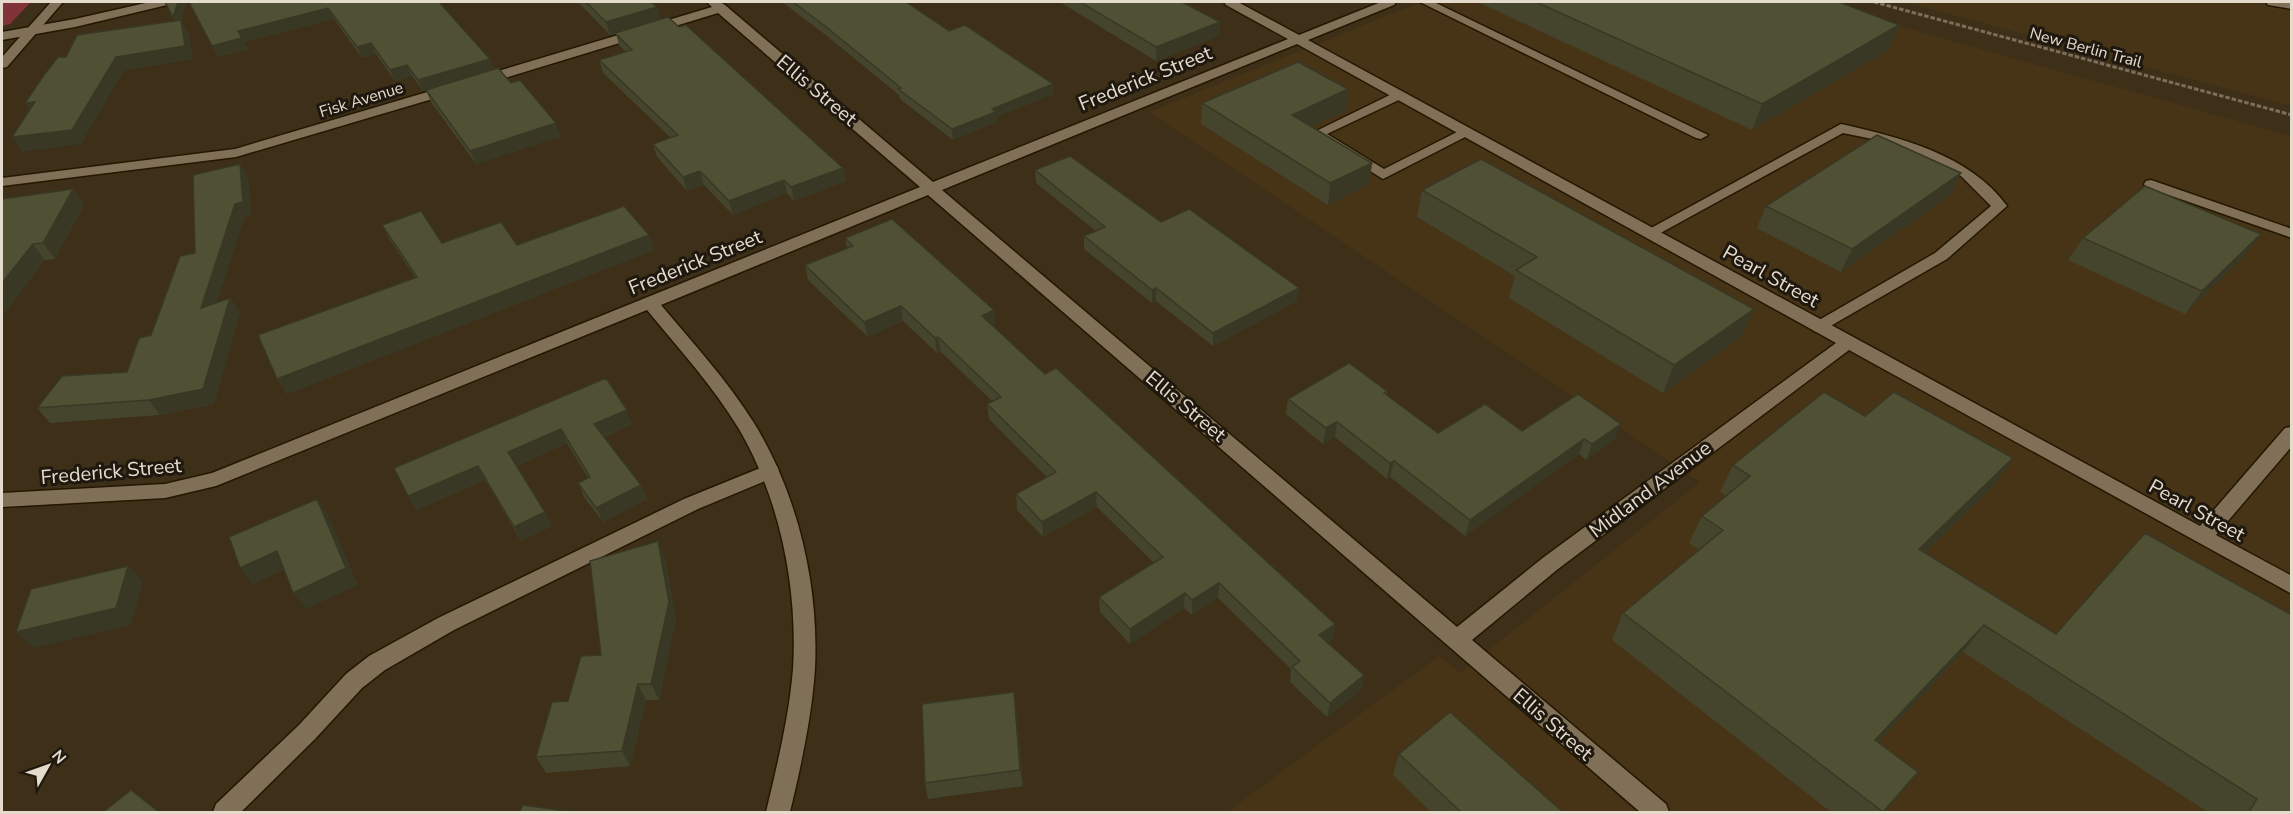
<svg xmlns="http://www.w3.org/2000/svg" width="2293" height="814" font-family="'Nunito Sans',sans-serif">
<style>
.built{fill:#473416}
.green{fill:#823239}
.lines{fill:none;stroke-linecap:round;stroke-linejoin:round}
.service-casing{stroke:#241701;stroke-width:3}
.minor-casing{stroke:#241701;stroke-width:3}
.secondary-casing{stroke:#241701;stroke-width:3}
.path{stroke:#7b6f5c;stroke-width:3;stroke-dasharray:4.5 2;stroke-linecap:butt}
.service{fill:#807057;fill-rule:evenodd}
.minor{fill:#807057;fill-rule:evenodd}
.secondary{fill:#807057;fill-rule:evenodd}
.wall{fill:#45452e}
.shaded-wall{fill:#383825}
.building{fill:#505035;stroke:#383825;stroke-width:1.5}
.labels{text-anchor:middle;stroke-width:6;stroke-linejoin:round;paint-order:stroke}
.far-street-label{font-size:16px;fill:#e4dbcd;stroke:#1f180e}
.street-label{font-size:20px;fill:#e4dbcd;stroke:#1f180e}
</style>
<rect width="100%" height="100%" fill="#3d2f18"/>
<path class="built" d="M1421,2H1813L2291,136V812H1227L1439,656L1460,673L1700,482L1149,112Z
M1905,2H2291V106Z"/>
<path class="green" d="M2,2H31L10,24L2,26Z"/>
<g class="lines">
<g class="service-casing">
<path id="service" d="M1420,2H1434L1708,135L1701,139L1696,138Z
M1398,91L1403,92L1405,95L1403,98L1327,134L1384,169L1461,130H1471L1473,133L1383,179L1310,134Z
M1841,124C1900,137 1970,155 2007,206L1947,259L1820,332L1814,331L1812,327L1814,323L1935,253L1991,206L1961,176L1887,142L1843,133L1655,236H1645L1642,233Z
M2151,180L2292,229V238L2146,187L2144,184L2146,181Z
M770,464L777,466L779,471L777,476L698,509L454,630L385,670L362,688L315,739L241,812H213L216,804L299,725L346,674L369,656L438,618L684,499Z"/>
</g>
<g class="minor-casing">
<path id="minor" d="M150,2H169L167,5L75,27L2,40V32L75,19Z
M707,2H720L725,5L933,182L1288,39L1226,5L1224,2H1238L1299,35L1381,2H1396L1394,5L1308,40L2200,526L2285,428L2292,427V446L2216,535L2292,576V594L1849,350L1558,569L1472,640L1666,804L1669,812H1640L928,195L661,305C693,343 727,380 754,423C798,495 819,585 815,668C812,716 801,766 790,812H766C777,766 789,717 793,669C798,588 780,499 739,429C713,386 679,349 647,310L216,486L165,498L2,507V493L165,484L212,473L920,187L718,13L485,84L480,85L473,81L475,78L712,7ZM1297,44L1836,343L1544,557L1457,627L942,190Z
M2266,2H2292V9L2268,5Z
M451,85L458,89L456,92L236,157L2,186V178L235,149Z"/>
</g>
<g class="secondary-casing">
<path id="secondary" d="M51,2H63L7,67L2,68V57Z"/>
</g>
<path class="path" d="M1874,2L2292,115"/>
<use href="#service" class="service"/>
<use href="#minor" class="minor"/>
<use href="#secondary" class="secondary"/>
</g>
<path class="wall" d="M189,2H439L490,59L494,70L511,83L561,136L476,164L431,102L426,90L423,91L412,76L395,81L376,54L362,58L334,19L244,42L248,49L218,57Z
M578,2H651L661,19L843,168L846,181L794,201L787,193L733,215L704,185L687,191L657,157L653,144L671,138L603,73L599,60L626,52L619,45L616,34L610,35Z
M782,2H906L949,31L1053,94L996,117L997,122L953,140L900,99L899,95L827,36Z
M1060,2H1184L1220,22L1219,36L1156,61Z
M1480,2H1839L1899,25L1888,50L1752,130L1480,3Z
M1202,103L1346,111L1311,126L1372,163L1369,184L1328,205L1201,124Z
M240,164L248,178L251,216L244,218L217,302L230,298L240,312L214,404L160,415L50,423L37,408L127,372L151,335L195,253Z
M1035,170L1161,222L1297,301L1213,346L1156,301L1152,303L1084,249V236L1096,231L1036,183Z
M73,189L84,205L55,259L45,260L2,316V199Z
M1422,190L1754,309L1741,337L1663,393L1509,298L1515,276L1417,217Z
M1950,195L1841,272L1757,228L1766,206Z
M382,225L442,243L517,245L649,235L654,250L287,394L277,379L415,277L390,240Z
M845,238L994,310L995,325L993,326L1045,374L1335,624L1332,639L1327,643L1361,690L1327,717L1290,682L1291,669L1218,598L1192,615L1184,608L1130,644L1100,612L1099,597L1154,563L1097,507L1043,537L1017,510L1016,494L1047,477L989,419L987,404L992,401L941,352L937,353L903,321L868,337L808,280L805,265L847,248Z
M2083,238L2244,256L2185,314L2068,260Z
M606,378L632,424L604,437L641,485L647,499L603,522L584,497L578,483L588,478L567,443L516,466L552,526L521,541L485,480L417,510L408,496Z
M1387,391V395L1438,433L1522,431L1615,439L1586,460L1579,454L1465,536L1390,477L1387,479L1335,437L1323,444L1286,414L1288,399Z
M1865,416L1994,485L1925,553L2292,813H2209L1963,652L1878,742L1918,772L1884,813H1832L1612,640L1623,613L1699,550L1689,543L1702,516L1726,496L1720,492L1733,465Z
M665,558L676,618L659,700H646L630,766L546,773L536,757L568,701L601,655Z
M1016,708L1023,786L928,799L925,783Z
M1399,754L1564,813H1432L1393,775Z"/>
<path class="shaded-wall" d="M178,2H187L181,20L189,34L193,59L124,71L81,144L22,152L12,137L116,57L179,28L173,17Z
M657,7L661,20L610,35L606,22Z
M328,8L334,19L244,42L248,49L218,57L212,46L238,31Z
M1220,22L1219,36L1156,61V47Z
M1899,25L1888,50L1752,130L1762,104Z
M371,43L376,54L362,58L357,47Z
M490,59L494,70L423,91L418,80Z
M407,65L412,76L395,81L390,70Z
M1053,84V94L996,117L997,122L953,140L952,129L992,109Z
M1348,89L1346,111L1290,136L1292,115Z
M35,102V117L25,103Z
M556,123L561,136L518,150L476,164L470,151Z
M1372,163L1369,184L1328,205L1330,183Z
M240,164L248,178L251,216L244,218L211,322L201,308Z
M843,168L846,181L794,201L791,187Z
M700,171L704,185L687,191L683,177Z
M1961,173L1950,195L1841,272L1852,249Z
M784,180L787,193L733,215L729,201Z
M73,189L84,205L55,259L43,243Z
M2261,234L2244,256L2185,314L2202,291Z
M649,235L654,250L287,394L277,379Z
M33,244L45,260L2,316V283Z
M1156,288V301L1152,303V290Z
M1299,288L1297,301L1213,346V333Z
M230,298L240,312L214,404L160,415L149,400Z
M901,306L903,321L868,337L864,322Z
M1754,309L1741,337L1663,393L1674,365Z
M994,310L995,325L984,331L982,316Z
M938,337L941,352L937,353L935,338Z
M627,410L632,424L600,438L594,424Z
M1337,422L1335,437L1323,444L1326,428Z
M1621,424L1615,439L1586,460L1592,444Z
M561,429L567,443L515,466L508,452Z
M1584,439L1579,454L1465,536L1470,520Z
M2013,458L1994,485L1901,576L1919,549Z
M1394,461L1390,477L1387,479L1390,463Z
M478,466L485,480L417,510L408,496Z
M641,485L647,499L603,522L596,508Z
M1096,492L1097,507L1043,537L1042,522Z
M317,499L328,515L358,585L306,609L293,593Z
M545,512L552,526L521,541L514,527Z
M658,541L665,558L676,618L659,700L651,684Z
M277,551L289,568L253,584L240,568Z
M128,566L143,582L131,625L33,648L16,632Z
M1219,583L1218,598L1192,615V600Z
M1185,593L1184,608L1130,644V629Z
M1335,624L1332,639L1316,650L1319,635Z
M1984,625L1963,652L1856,766L1875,740Z
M1364,675L1361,690L1327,717L1330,703Z
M638,684L646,700L630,766L622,751Z
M1014,692L1016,708L1023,786L1020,770Z
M1918,772L1884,813H1882L1883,812Z"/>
<path class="building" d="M165,2H178L173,17Z
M189,2H439L490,59L418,80L407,65L390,70L371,43L357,47L328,8L238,31L242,38L212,46Z
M586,2H651L657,7L606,22Z
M793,2H906L949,31L965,25L1053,84L992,109L996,112L952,129L898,89L901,88L825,26Z
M1080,2H1182L1220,22L1156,47Z
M1536,2H1839L1899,25L1762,104Z
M668,17L679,27L686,25L843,168L791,187L784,180L729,201L700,171L683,177L653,144L678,135L599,60L632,50L615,33Z
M181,20L185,46L116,57L72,130L12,137L35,102L25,103L44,75L58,57H66L77,35Z
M1298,62L1348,89L1292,115L1372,163L1330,183L1202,103Z
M498,68L511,83L520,80L556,123L470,151L426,90Z
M1877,135L1961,173L1852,249L1766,206Z
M1070,156L1161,222L1189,209L1299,288L1213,333L1156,288L1152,290L1084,236L1105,227L1035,170Z
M1481,159L1754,309L1674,365L1516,270L1537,257L1422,190Z
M240,164L243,202L235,204L201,308L230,298L203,389L149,400L37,408L62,376L127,372L139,338L151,335L180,256L195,253L193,175Z
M2145,186L2261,234L2202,291L2083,238Z
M73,189L43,243L33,244L2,283V199Z
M624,206L649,235L277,379L258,335L417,277L382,225L421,211L442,243L501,222L517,245Z
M892,219L994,310L982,316L1045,374L1056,368L1335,624L1319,635L1364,675L1330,703L1292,667L1300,661L1219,583L1192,600L1185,593L1130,629L1099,597L1163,557L1096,492L1042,522L1016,494L1056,472L987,404L1001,397L938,337L935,338L901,306L864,322L805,265L853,246L845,238Z
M1349,363L1387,391L1384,393L1438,433L1485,404L1522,431L1578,394L1621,424L1592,444L1584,439L1470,520L1394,461L1390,463L1337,422L1326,428L1288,399Z
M606,378L627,410L594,424L641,485L596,508L578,483L590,477L561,429L508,452L545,512L514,527L478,466L408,496L394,468Z
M1824,392L1865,416L1894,392L2013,458L1919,549L2056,634L2145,533L2292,615V813H2248L2257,799L1984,625L1875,740L1918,772L1883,812L1623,613L1723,530L1702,516L1750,476L1733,465Z
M317,499L346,568L293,593L277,551L240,568L229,537Z
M658,541L669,602L651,684H638L622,751L536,757L552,702L568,701L581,656L601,655L590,561Z
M128,566L116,608L16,632L31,589Z
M1014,692L1020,770L925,783L922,704Z
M1450,712L1564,813H1462L1399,754Z
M131,790L160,813H102Z
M523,805L580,813H519Z"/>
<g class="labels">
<g class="far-street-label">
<text transform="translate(2086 47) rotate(15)" y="6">New Berlin Trail</text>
<text transform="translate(361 99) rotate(-17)" y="6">Fisk Avenue</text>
</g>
<g class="street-label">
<text transform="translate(1145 78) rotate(-22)" y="7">Frederick Street</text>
<text transform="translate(817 90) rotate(40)" y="7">Ellis Street</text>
<text transform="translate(695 262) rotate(-22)" y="7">Frederick Street</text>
<text transform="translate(1771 276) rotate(29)" y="7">Pearl Street</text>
<text transform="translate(1186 406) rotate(40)" y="7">Ellis Street</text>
<text transform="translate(111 471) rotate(-5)" y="7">Frederick Street</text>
<text transform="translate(1650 489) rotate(-37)" y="7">Midland Avenue</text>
<text transform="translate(2197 510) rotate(29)" y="7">Pearl Street</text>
<text transform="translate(1553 724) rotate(41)" y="7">Ellis Street</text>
</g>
</g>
<rect width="2293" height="814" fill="none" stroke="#e4dbcd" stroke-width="6"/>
<g transform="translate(48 766) rotate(50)" stroke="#1f180e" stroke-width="4.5" paint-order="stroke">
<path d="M0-4.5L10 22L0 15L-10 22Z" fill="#e4dbcd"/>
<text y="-9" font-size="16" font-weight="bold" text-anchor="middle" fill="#e4dbcd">N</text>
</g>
</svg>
